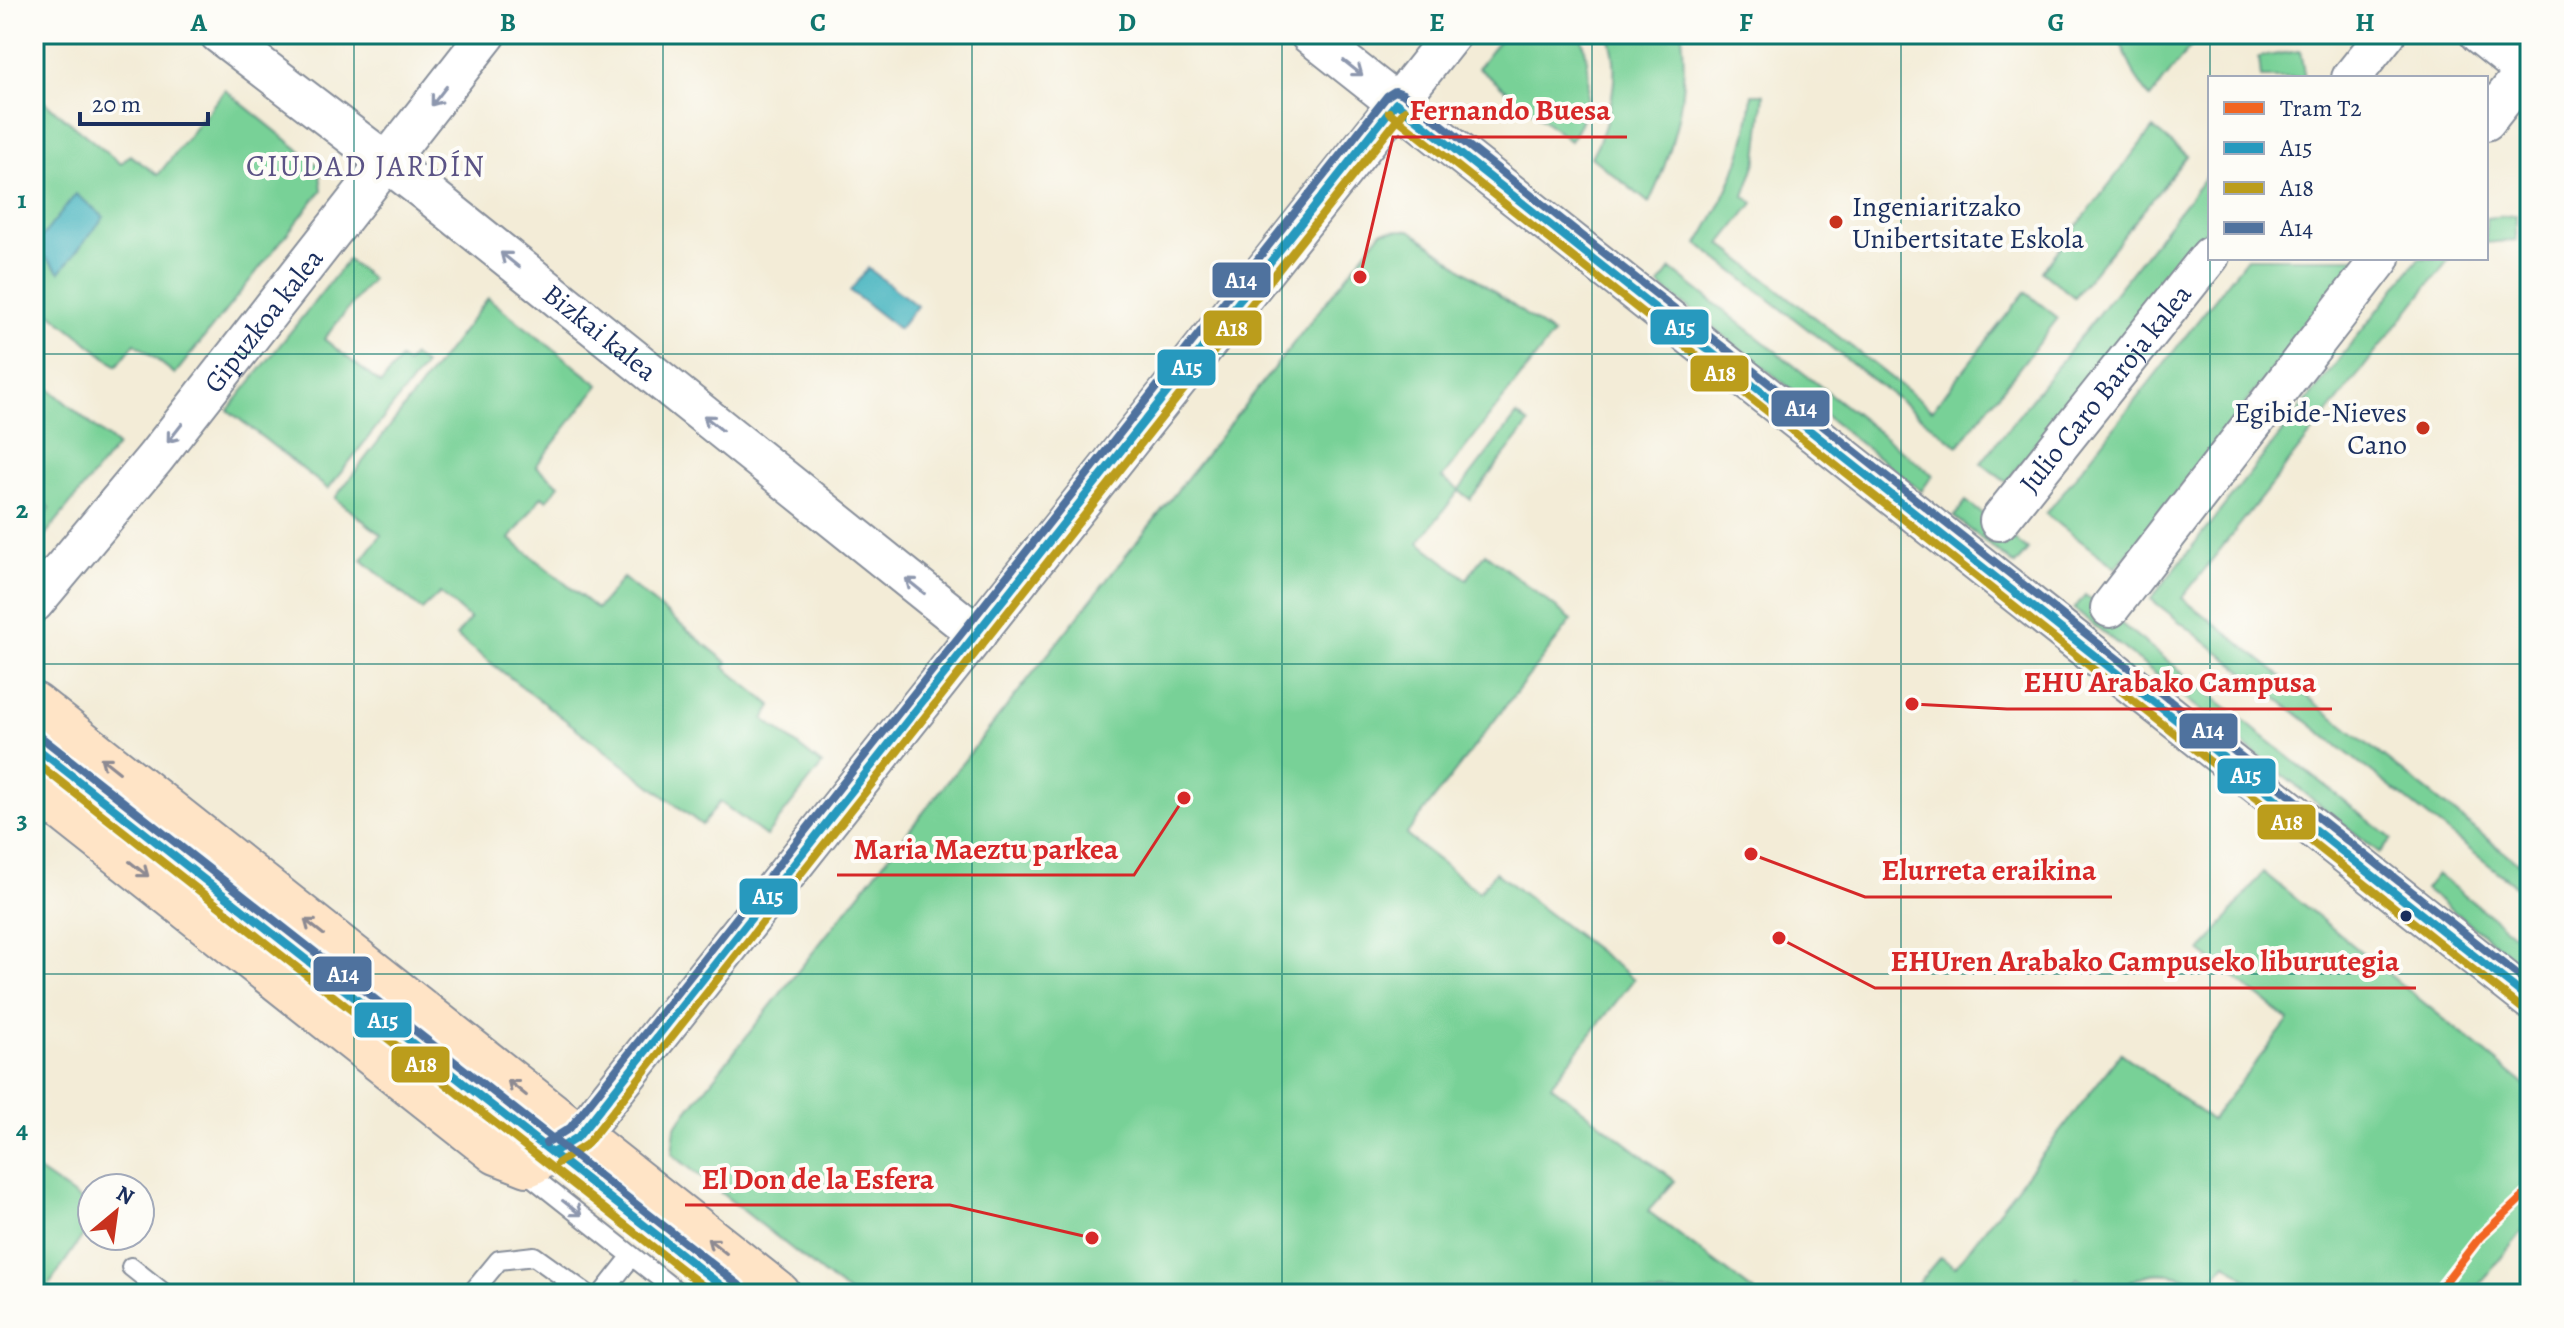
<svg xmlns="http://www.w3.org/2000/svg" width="2564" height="1328" font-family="Alegreya,serif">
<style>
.green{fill:#78d197;stroke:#4a807a;stroke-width:2}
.water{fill:#45b4bf;stroke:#30728e;stroke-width:2}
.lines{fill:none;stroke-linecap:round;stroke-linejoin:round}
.lane-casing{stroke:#878e9a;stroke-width:22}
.street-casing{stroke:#878e9a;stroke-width:42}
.secondary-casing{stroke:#878e9a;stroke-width:48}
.lane{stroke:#fff;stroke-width:18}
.street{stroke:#fff;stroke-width:38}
.secondary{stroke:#ffe4c6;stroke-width:44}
.bus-1-casing{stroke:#fdfcf7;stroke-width:14}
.bus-2-casing{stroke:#fdfcf7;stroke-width:14}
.bus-3-casing{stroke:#fdfcf7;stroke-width:14}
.bus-1{stroke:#2799be;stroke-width:8}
.bus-2{stroke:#bb9d1c;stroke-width:8}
.bus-3{stroke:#4f729e;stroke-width:8}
.tram-1-casing{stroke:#fdfcf7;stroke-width:14}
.tram-1{stroke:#f26522;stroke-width:8}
.oneway{stroke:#8d97ae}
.oneway2{stroke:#8d8a92}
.grid{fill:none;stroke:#0f766e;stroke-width:2;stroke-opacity:0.55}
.poi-dot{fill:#c8321e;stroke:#fdfcf7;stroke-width:3}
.bus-dot{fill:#1b2f5e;stroke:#fdfcf7;stroke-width:3}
.labels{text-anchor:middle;stroke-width:8;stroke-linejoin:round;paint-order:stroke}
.poi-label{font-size:28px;fill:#1b2f5e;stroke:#fdfcf7;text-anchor:start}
.street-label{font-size:28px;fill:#1b2f5e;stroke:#fdfcf7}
.neighbourhood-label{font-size:30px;letter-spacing:2px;fill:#5b5385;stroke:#fdfcf7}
.leader{fill:none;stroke:#d62828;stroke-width:3}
.callout-dot{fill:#d62828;stroke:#fdfcf7;stroke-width:3}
.callout-label{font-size:30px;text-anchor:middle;font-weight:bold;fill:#d62828;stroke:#fdfcf7;stroke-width:8;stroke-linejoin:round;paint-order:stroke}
.line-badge{stroke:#fdfcf7;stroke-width:3}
.badge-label{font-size:22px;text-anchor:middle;font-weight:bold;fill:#fff}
.neatline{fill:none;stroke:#0f766e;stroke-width:3}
.grid-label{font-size:26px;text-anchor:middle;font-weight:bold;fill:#0f766e}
</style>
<rect width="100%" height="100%" fill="#fdfcf7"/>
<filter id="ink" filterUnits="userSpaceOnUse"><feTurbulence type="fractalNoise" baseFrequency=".0125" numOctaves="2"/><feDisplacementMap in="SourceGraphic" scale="16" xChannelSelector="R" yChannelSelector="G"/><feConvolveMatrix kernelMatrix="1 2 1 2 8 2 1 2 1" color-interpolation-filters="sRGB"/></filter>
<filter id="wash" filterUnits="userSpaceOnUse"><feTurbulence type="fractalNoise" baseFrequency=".006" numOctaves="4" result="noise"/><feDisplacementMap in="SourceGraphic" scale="32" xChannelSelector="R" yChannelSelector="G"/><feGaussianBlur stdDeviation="1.8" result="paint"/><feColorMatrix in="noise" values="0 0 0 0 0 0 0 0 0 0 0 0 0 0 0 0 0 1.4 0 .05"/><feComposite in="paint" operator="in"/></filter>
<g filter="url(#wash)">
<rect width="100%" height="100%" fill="#f3ecd7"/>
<path class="green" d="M1504,34H1580C1594,68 1591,112 1570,141L1478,68Z
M1608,34H1682C1689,93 1674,150 1649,203L1591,157C1609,125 1623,71 1608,34Z
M2117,34H2191L2192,45L2150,98L2135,76Z
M2300,51L2305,78H2261L2259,57Z
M225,90L319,166L322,190L175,374L135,343L117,366L34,300V110L42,100L121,164L130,155L158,175Z
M1752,94H1764L1757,159L1744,196L1753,203L1721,244L1932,410L2025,292L2058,318L1958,446L1698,244C1727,196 1748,151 1752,94Z
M2153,128L2187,156L2074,297L2042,271Z
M2210,172V226L2006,482L1981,463Z
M2516,215V240L2486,243V218Z
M1410,230L1553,335L1442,478L1459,490L1517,415L1529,424L1470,499L1459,491L1419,542L1467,579L1485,553L1572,620L1406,835L1479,892L1495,872L1634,979L1551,1085L1675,1181L1648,1211L1757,1294H849L672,1154L675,1127L1382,231Z
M2247,258H2360L2116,568L2046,514Z
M2419,258H2450L2182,598L2518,863L2530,849V897L2151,599Z
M348,260L372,279L324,339L381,384L400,359L407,364L413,356L425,365L328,489L228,410Z
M1671,269L1933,475L1921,491L1659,285Z
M488,298L599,385L536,466L559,485L547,500L542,496L510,539L597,609L623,578L728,663L724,667L772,706L764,719L822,765L766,836L720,802L702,825L456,636L470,619L440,593L422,610L362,560L381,535L335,498Z
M34,376L117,446L34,549V529L50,508L39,499L34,503Z
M1966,501L2028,550L2015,565L1954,517Z
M2085,595L2392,839L2380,853L2074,609Z
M2263,872L2530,1089V1222L2472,1294H2265L2226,1263L2206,1287C2175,1270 2143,1265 2117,1294H2099L2077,1278L2064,1294H1909L1940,1257L1955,1267L2121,1053L2211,1120L2289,1020L2201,952Z
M2437,874L2530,947V971L2425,889Z
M34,1168L92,1208V1222L43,1294H34Z"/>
<path class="water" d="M76,194L104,217L60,272L34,247Z
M868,268L917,306L899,329L850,291Z"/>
</g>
<g filter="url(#ink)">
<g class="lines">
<g class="lane-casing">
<path id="lane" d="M34,746L732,1294
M522,1169L680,1294
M131,1267L165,1294
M471,1294L499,1260L534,1256L587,1294
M602,1294L632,1256"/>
</g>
<g class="street-casing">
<g id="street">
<path id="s1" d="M219,34L427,193L977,634"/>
<path d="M1309,34L2530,1000"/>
<path d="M2479,34L2530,75"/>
<path d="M2351,78L2386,34"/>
<path d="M2486,121L2530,65"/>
<path id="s2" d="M1999,521L2210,256"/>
<path id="s3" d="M34,603L155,458L487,34"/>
<path d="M2110,608L2381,258"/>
<path d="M578,1137L1452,34"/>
</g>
</g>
<g class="secondary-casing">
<path id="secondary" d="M34,705L778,1294
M34,786L497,1152L528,1164L578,1137"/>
</g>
<use href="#lane" class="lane"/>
<use href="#street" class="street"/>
<use href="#secondary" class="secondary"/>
<g class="bus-1-casing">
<path id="bus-1" d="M1396,103L2530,1000
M34,746L732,1294
M552,1153L578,1137L1396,103"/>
</g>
<g class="bus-2-casing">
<path id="bus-2" d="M1389,112L2523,1009
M34,761L713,1294
M558,1163L587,1144L1405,110"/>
</g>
<g class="bus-3-casing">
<path id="bus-3" d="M41,737L739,1285
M546,1143L570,1128L1387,96L1395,91L1403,94L2530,985"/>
</g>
<use href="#bus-1" class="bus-1"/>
<use href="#bus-2" class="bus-2"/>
<use href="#bus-3" class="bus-3"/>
<g class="tram-1-casing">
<path id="tram-1" d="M2436,1294L2480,1237L2530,1190"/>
</g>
<use href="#tram-1" class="tram-1"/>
</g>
<defs><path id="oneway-shaft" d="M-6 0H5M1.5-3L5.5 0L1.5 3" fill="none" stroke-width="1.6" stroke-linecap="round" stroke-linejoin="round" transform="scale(2)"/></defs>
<g class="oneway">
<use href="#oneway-shaft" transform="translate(1353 68) rotate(38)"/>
<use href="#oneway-shaft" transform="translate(439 96) rotate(128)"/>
<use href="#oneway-shaft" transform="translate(510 260) rotate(-141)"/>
<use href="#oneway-shaft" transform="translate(713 423) rotate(-141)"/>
<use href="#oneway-shaft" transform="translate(175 433) rotate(128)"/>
<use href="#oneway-shaft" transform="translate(915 586) rotate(-141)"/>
<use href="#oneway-shaft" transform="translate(572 1208) rotate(38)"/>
</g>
<g class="oneway2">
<use href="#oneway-shaft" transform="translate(110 765) rotate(-142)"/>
<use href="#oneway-shaft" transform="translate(139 869) rotate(38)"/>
<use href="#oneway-shaft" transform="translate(314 927) rotate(-142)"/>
<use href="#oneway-shaft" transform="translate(517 1088) rotate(-141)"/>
<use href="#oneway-shaft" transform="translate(717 1246) rotate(-142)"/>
</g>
</g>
<path class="grid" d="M354,34V1294M663,34V1294M972,34V1294M1282,34V1294M1592,34V1294M1901,34V1294M2210,34V78M2210,258V1294M34,354H2530M34,664H2530M34,974H2530"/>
<g class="poi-dot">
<circle cx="1836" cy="222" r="8"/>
<circle cx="2423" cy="428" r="8"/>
</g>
<circle class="bus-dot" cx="2406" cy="916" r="7"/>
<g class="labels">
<g class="poi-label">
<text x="1852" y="216">Ingeniaritzako<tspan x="1852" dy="32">Unibertsitate Eskola</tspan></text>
<text x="2407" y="422" text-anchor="end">Egibide-Nieves<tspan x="2407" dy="32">Cano</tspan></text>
</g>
<g class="street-label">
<text dy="10" stroke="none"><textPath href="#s3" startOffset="364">Gipuzkoa kalea</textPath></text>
<text dy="10" stroke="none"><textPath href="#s1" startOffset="484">Bizkai kalea</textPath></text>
<text dy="10" stroke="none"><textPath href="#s2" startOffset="170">Julio Caro Baroja kalea</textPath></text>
</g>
<g class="neighbourhood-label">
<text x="366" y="176">CIUDAD JARDÍN</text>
</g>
</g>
<path class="leader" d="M1360 277L1393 137H1627M1912 704L2007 709H2332M1184 798L1134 875H837M1751 854L1865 897H2112M1779 938L1875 988H2416M1092 1238L950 1205H685"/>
<g class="callout-dot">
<circle cx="1360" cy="277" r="8"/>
<circle cx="1912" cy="704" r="8"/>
<circle cx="1184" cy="798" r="8"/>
<circle cx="1751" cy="854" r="8"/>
<circle cx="1779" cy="938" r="8"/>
<circle cx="1092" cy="1238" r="8"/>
</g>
<g class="callout-label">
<text x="1510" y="120">Fernando Buesa</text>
<text x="2170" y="692">EHU Arabako Campusa</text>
<text x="986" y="859">Maria Maeztu parkea</text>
<text x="1989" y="880">Elurreta eraikina</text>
<text x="2145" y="971">EHUren Arabako Campuseko liburutegia</text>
<text x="818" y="1189">El Don de la Esfera</text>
</g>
<g class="line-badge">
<rect x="1211" y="261" width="61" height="38" rx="8" fill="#4f729e"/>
<rect x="1649" y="308" width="61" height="38" rx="8" fill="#2799be"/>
<rect x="1202" y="309" width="61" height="38" rx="8" fill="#bb9d1c"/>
<rect x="1156" y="348" width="61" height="39" rx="8" fill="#2799be"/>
<rect x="1689" y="354" width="61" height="39" rx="8" fill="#bb9d1c"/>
<rect x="1770" y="389" width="61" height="39" rx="8" fill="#4f729e"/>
<rect x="2178" y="712" width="61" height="38" rx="8" fill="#4f729e"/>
<rect x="2216" y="757" width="61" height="38" rx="8" fill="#2799be"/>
<rect x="2256" y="803" width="61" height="38" rx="8" fill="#bb9d1c"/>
<rect x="738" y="877" width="61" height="39" rx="8" fill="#2799be"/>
<rect x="312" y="955" width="61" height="38" rx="8" fill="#4f729e"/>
<rect x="353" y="1001" width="60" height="38" rx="8" fill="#2799be"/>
<rect x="390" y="1045" width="61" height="39" rx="8" fill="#bb9d1c"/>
</g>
<g class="badge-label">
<text x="1241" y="288">A14</text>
<text x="1680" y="335">A15</text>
<text x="1232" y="336">A18</text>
<text x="1187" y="375">A15</text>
<text x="1720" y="381">A18</text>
<text x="1801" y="416">A14</text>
<text x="2208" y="738">A14</text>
<text x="2246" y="783">A15</text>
<text x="2287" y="830">A18</text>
<text x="768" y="904">A15</text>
<text x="343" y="982">A14</text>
<text x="383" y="1028">A15</text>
<text x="421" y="1072">A18</text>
</g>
<rect width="2564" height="1328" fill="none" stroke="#fdfcf7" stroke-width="88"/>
<rect x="2208" y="76" width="280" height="184" fill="#fdfcf7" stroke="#a3aaba" stroke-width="2"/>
<rect x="2224" y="102" width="40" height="12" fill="#f26522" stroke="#a3aaba" stroke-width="2"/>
<text x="2280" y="116" font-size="24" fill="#1b2f5e">Tram T2</text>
<rect x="2224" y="142" width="40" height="12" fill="#2799be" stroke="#a3aaba" stroke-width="2"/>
<text x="2280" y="156" font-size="24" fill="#1b2f5e">A15</text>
<rect x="2224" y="182" width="40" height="12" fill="#bb9d1c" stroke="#a3aaba" stroke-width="2"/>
<text x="2280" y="196" font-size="24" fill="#1b2f5e">A18</text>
<rect x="2224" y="222" width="40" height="12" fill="#4f729e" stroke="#a3aaba" stroke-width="2"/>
<text x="2280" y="236" font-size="24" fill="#1b2f5e">A14</text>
<g transform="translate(116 1212) rotate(29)"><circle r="38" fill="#fdfcf7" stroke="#a3aaba" stroke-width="2"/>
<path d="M0-6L14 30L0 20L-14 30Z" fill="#c8321e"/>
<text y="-12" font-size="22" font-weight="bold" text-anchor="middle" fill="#1b2f5e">N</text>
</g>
<path d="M80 112v12h128v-12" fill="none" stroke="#1b2f5e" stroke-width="4"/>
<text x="92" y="112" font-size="24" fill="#1b2f5e" stroke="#fdfcf7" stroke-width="6" paint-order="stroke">20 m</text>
<rect x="44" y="44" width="2476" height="1240" class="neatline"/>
<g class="grid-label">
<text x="199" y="31">A</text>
<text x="508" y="31">B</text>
<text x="818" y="31">C</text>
<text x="1127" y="31">D</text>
<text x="1437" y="31">E</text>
<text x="1746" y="31">F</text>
<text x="2056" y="31">G</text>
<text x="2365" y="31">H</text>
<text x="22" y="208">1</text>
<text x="22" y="518">2</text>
<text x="22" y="828">3</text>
<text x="22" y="1138">4</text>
</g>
</svg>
